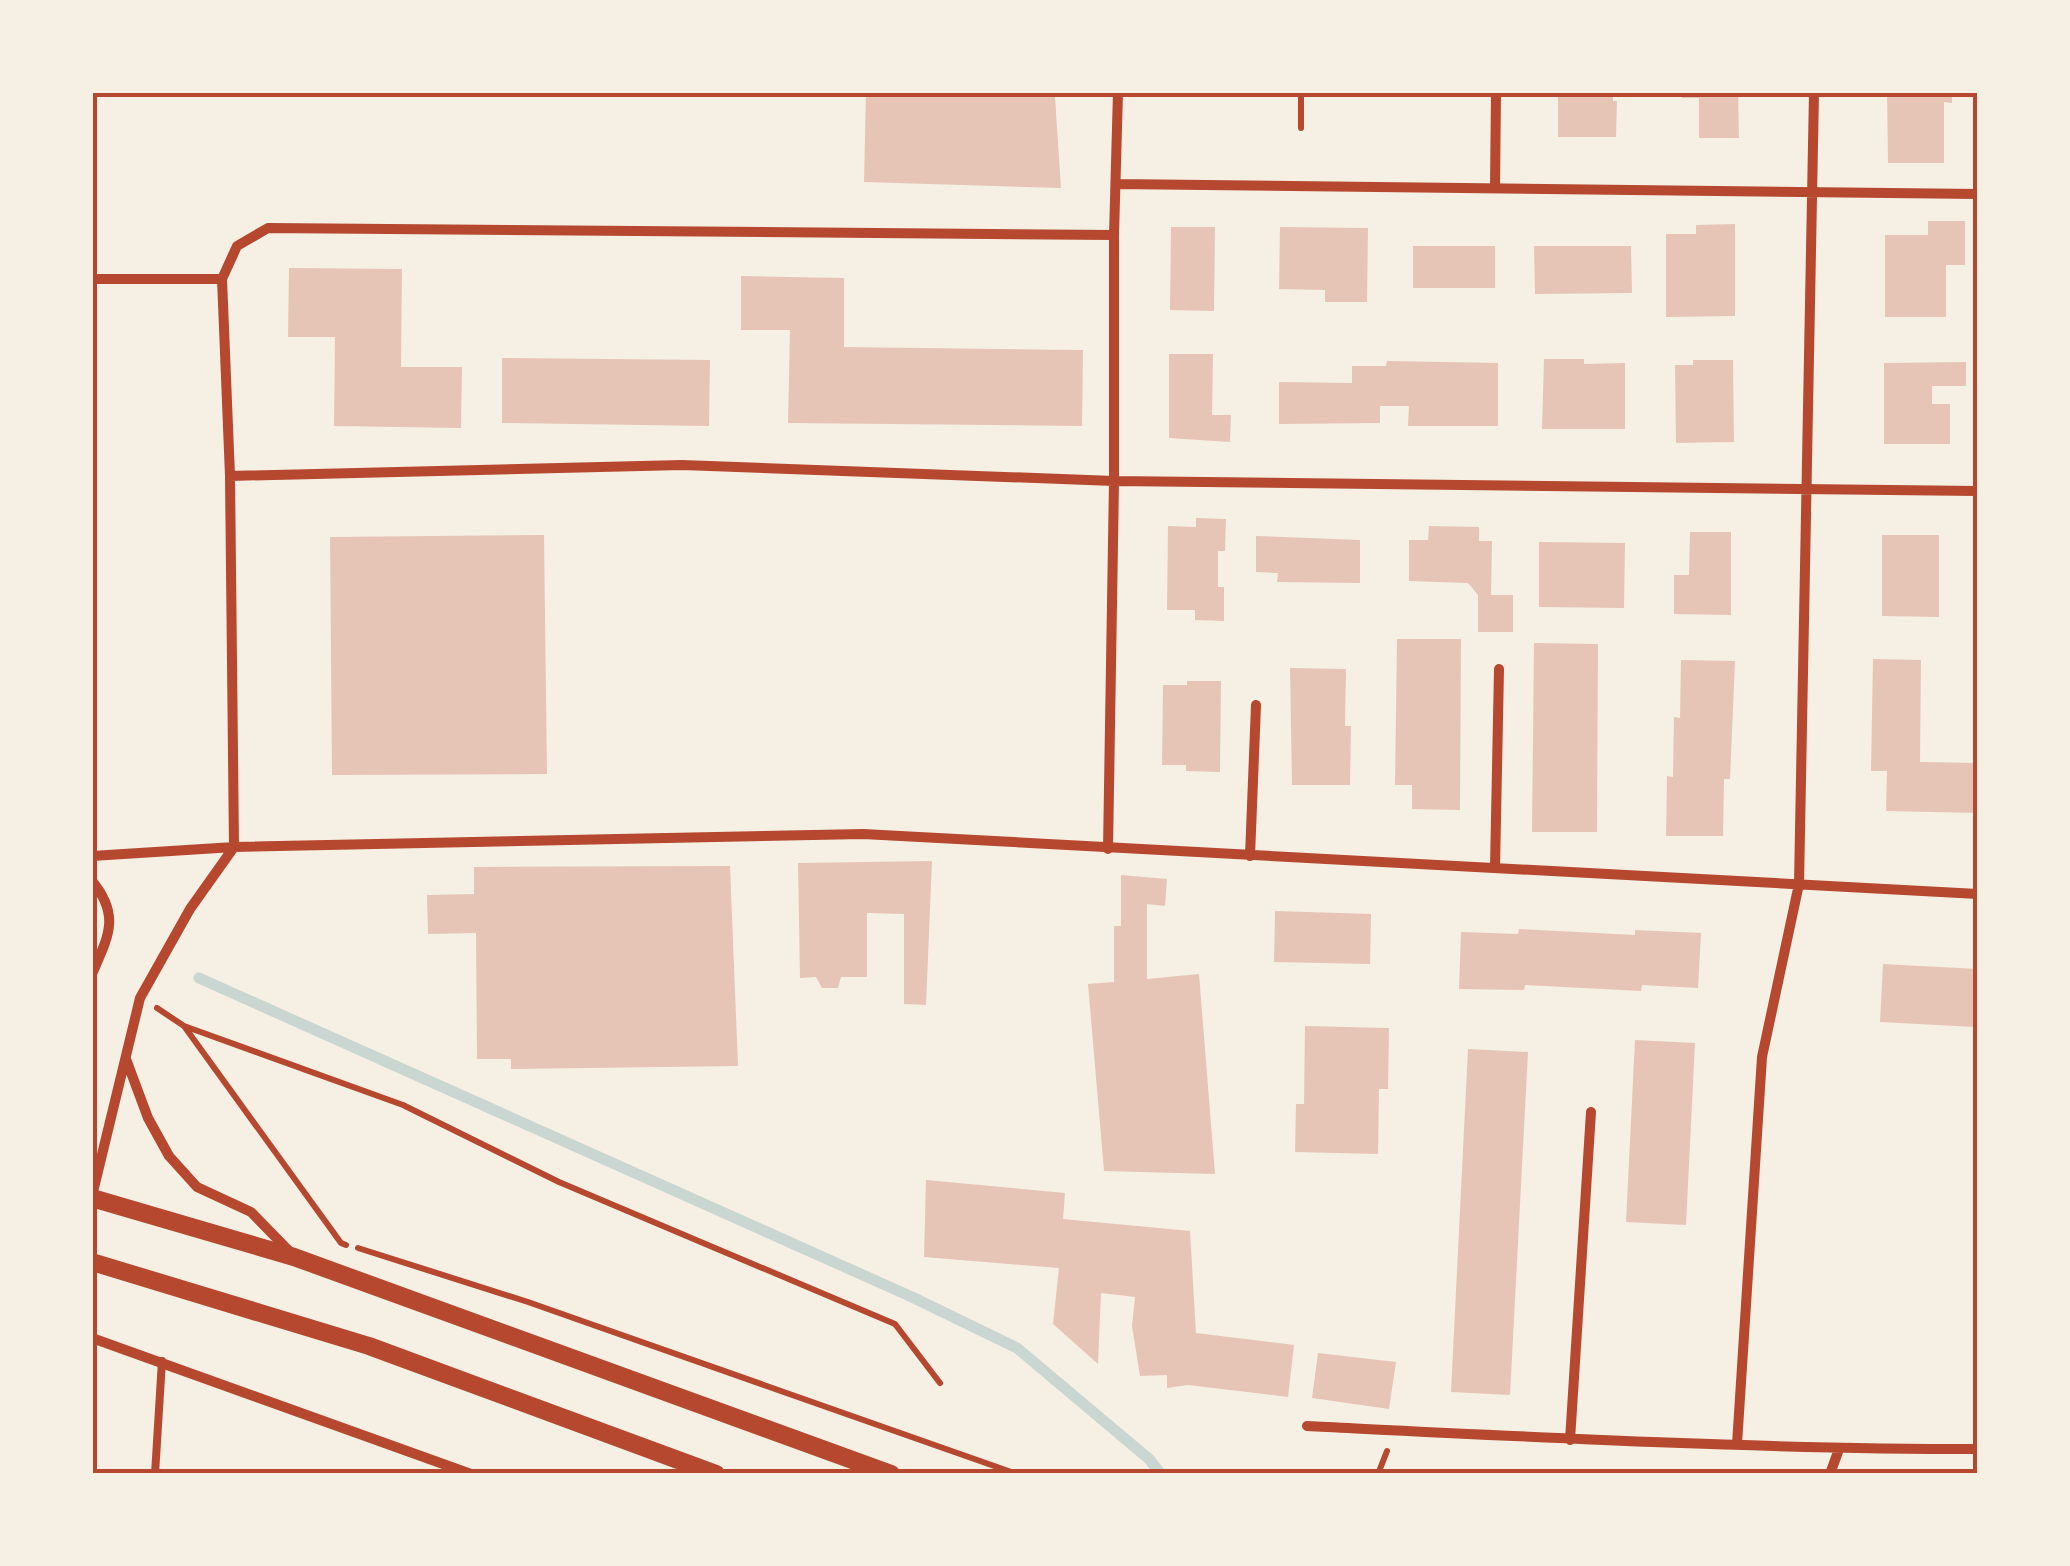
<svg xmlns="http://www.w3.org/2000/svg" width="2070" height="1566" font-family="Arial,sans-serif">
<style>
.lines{fill:none;stroke-linecap:round;stroke-linejoin:round}
.stream{stroke:#c9d6d2;stroke-width:11}
.building{fill:#e6c5b7}
.path{stroke:#b5482f;stroke-width:6}
.service{stroke:#b5482f;stroke-width:8}
.minor{stroke:#b5482f;stroke-width:10}
.tertiary{stroke:#b5482f;stroke-width:18}
.neatline{fill:none;stroke:#b5482f;stroke-width:4}
</style>
<rect width="100%" height="100%" fill="#f6efe4"/>
<g class="lines">
<path class="stream" d="M199,978L912,1297L1017,1348L1149,1459L1161,1474"/>
</g>
<path class="building" d="M866,92H976L1055,97L1061,188L864,182Z
M1558,92H1613V101H1617L1616,137H1558Z
M1682,92H1738L1739,138H1699V98H1682Z
M1887,92H1952V103L1944,102V163H1888Z
M1928,221H1965V265H1946V317H1885V235H1928Z
M1735,224V316L1666,317V234H1696V225Z
M1171,227H1215L1214,311L1170,310Z
M1280,227L1368,228L1367,302H1325V290L1279,289Z
M1413,246H1495V288H1413Z
M1534,246H1631L1632,293L1535,294Z
M289,268L402,269L401,367H462L461,428L334,426L335,337H288Z
M741,276L844,278V347L1083,350L1082,426L788,423L790,330H741Z
M1169,354H1213L1212,415H1231L1230,442L1169,438Z
M502,358L710,360L709,426L502,423Z
M1544,359H1584V364L1625,363V429H1542Z
M1693,360H1733L1734,442L1676,443L1675,365H1693Z
M1387,361L1498,363V426H1408L1409,406H1380V423L1279,424V382L1352,383V366H1386Z
M1966,362V386H1932V404H1950V444H1884V363Z
M1196,518L1226,519L1225,551H1218V587H1224V621L1195,620V610H1167L1168,526L1196,527Z
M1429,526L1479,527V541H1492L1491,595H1513V632H1478V595L1468,583L1409,581V540H1428Z
M1690,532H1731V615L1674,614V575H1689Z
M544,535L547,774L332,775L330,537Z
M1882,535H1939V617L1882,616Z
M1256,536L1360,540V583L1277,582L1278,573L1256,572Z
M1539,542L1625,543L1624,608L1539,607Z
M1397,639H1461L1460,810L1412,809V785H1395Z
M1534,643L1598,644L1597,832H1532Z
M1873,659L1921,660L1920,762L1978,763V813L1886,811L1887,771H1871Z
M1681,660L1735,661L1730,779H1724L1723,836H1666L1667,776L1673,777L1674,717L1680,718Z
M1290,668L1346,669L1345,726H1351L1350,785H1292Z
M1187,681H1221L1220,772L1186,771V765H1162L1163,685H1187Z
M932,861L926,1005L904,1004V914L867,913V977H841L838,988H822L816,977L800,978L798,863Z
M730,866L738,1066L511,1069V1059H477L476,933L428,934L427,895L474,894V867Z
M1121,875L1167,879L1165,906L1147,904V979L1199,974L1215,1174L1104,1171L1088,984L1114,982V926H1121Z
M1275,911L1371,914L1370,964L1274,962Z
M1519,929L1635,935V930L1701,933L1698,988L1642,985L1641,991L1525,985L1524,990L1459,989L1461,932L1518,934Z
M1883,964L1978,969L1975,1027L1880,1022Z
M1305,1026L1389,1028L1388,1089H1379L1378,1154L1295,1152L1296,1104H1304Z
M1635,1040L1695,1043L1686,1225L1626,1222Z
M1468,1049L1528,1052L1510,1395L1451,1392Z
M926,1180L1065,1193L1063,1219L1190,1231L1196,1333L1294,1345L1288,1397L1188,1385L1167,1388V1375L1140,1376L1132,1326L1135,1297L1101,1293L1098,1364L1053,1324L1059,1268L924,1257Z
M1318,1353L1396,1362L1389,1409L1312,1398Z"/>
<g class="lines">
<path class="path" d="M1301,92V128
M157,1008L184,1026L403,1105L559,1182L895,1324L940,1383
M184,1026L341,1243L346,1245
M358,1248L528,1302L1017,1474
M1378,1474L1387,1451"/>
<path class="service" d="M155,1474L162,1361"/>
<path class="minor" d="M1116,184L1978,194
M1495,187L1496,92
M92,279H222
M230,476L682,465L1114,481L1978,491
M1108,849L1114,481V235L1118,92
M92,856L234,847L863,834L1978,894
M1250,856L1256,705
M1495,868L1499,669
M92,881C121,916 108,937 92,974
M126,1059L148,1118L169,1156L197,1187L251,1212L290,1252
M92,1196L140,998L190,909L234,847L230,476L222,279L237,246L268,228L1114,235
M92,1338L471,1474
M1307,1426C1530,1437 1754,1449 1978,1449
M1570,1440L1591,1112
M1737,1444L1762,1057L1799,884L1814,92
M1830,1474L1839,1449"/>
<path class="tertiary" d="M92,1198L294,1257L891,1474
M92,1262L369,1346L716,1474"/>
</g>
<rect width="2070" height="1566" fill="none" stroke="#f6efe4" stroke-width="190"/>
<rect x="95" y="95" width="1880" height="1376" class="neatline"/>
</svg>
